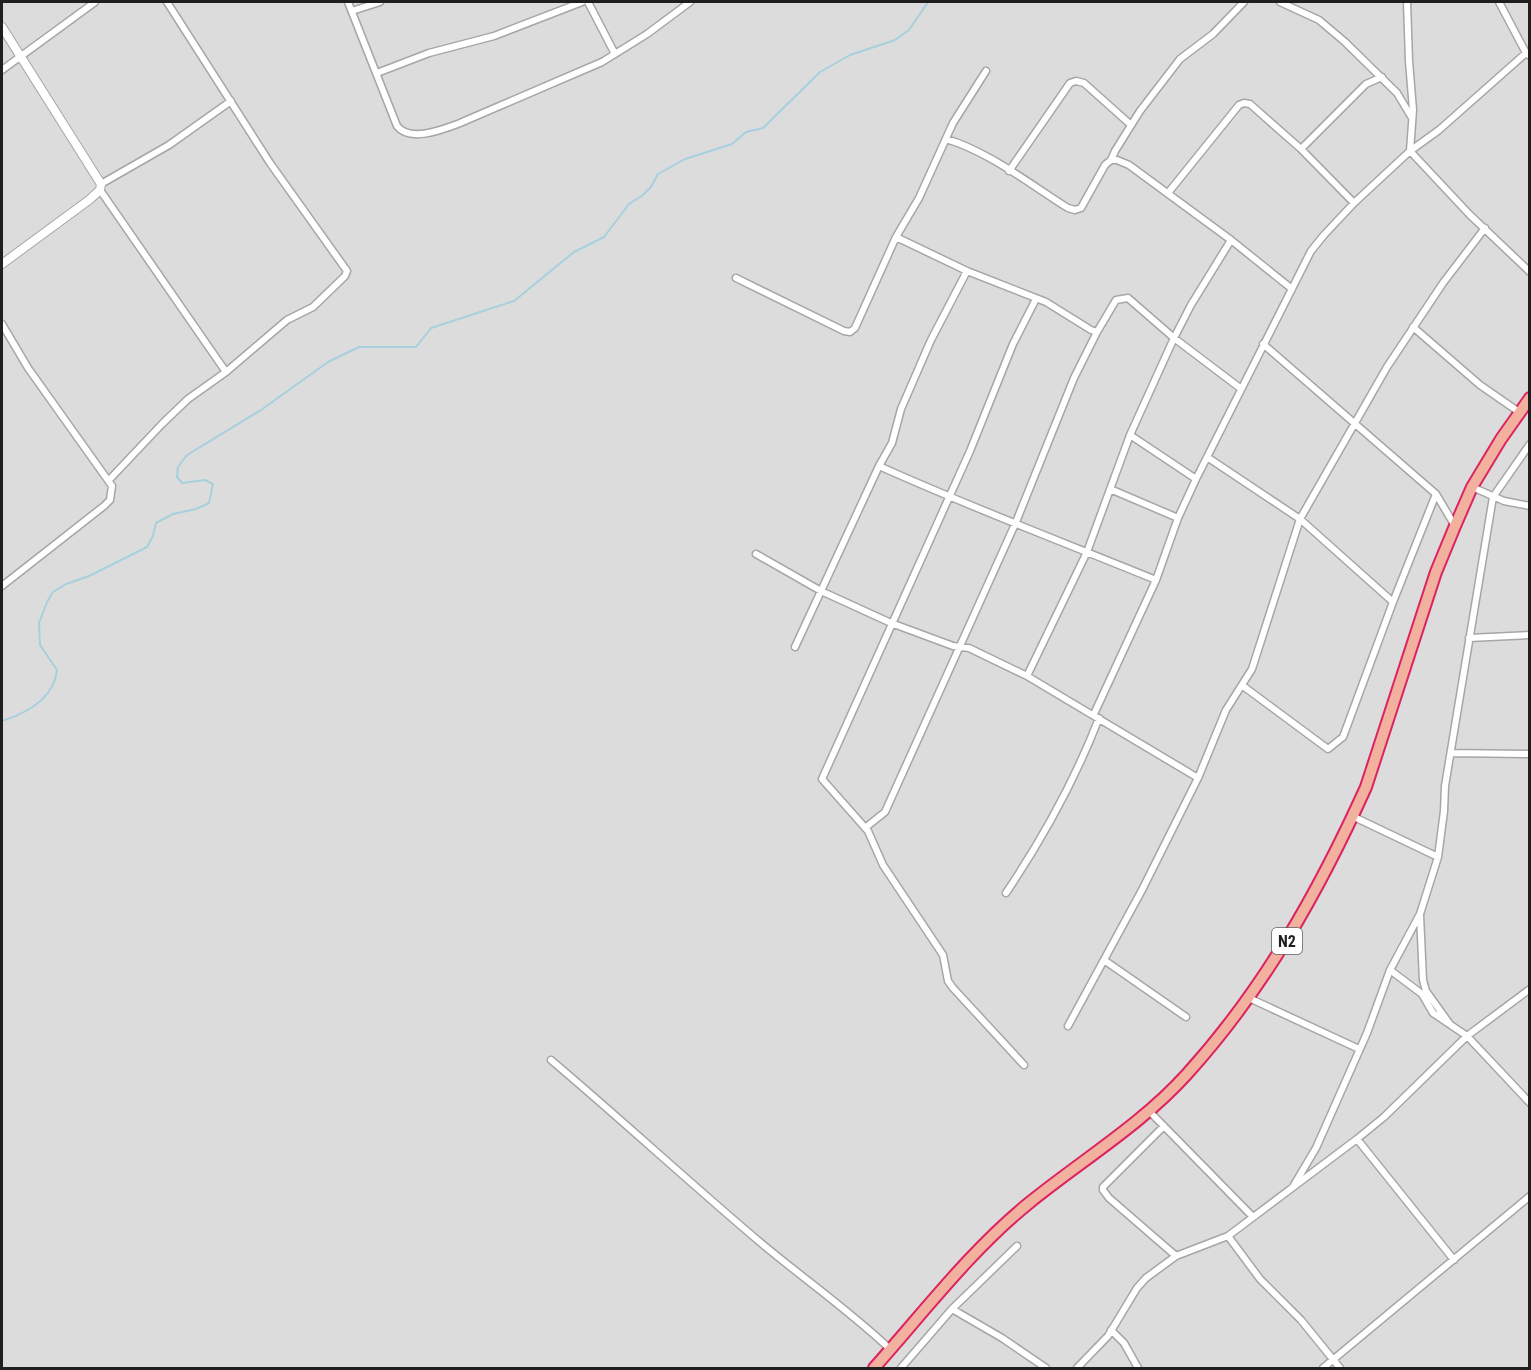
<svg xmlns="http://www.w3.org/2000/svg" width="1531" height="1370" font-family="'Roboto Condensed',sans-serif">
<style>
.residential{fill:#dddcdc}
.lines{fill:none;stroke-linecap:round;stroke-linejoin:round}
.stream{stroke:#a6d0de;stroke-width:2}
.minor-casing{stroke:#a6a6a6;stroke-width:9}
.tertiary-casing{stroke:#a6a6a6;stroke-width:10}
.trunk-casing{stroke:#dc2461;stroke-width:14}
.minor{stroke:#fff;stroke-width:6}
.tertiary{stroke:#fff;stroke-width:8}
.trunk{stroke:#f2b19e;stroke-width:10}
.labels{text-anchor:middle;stroke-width:6;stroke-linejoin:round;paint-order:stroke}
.shield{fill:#fff;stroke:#626262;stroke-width:1.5}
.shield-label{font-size:16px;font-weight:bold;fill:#1f1f1f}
</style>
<rect width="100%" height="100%" fill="#f0ede6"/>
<path class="residential" d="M2,2H1529V1368H2Z"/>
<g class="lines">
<path class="stream" d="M2,721C27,713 54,698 57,670L40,645L39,623L47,602L53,592L66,584L89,576L147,547L153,536L156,523L173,514L196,509L209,503L213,484L205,480L182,483L177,477L178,467L187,455L261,410L328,362L359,347H416L431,328L514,301L574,252L604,237L629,204L643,195L651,187L658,174L685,159L732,144L746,132L763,128L820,72L850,55L895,40L909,30L928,2"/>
<g class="minor-casing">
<path id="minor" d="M348,2L397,126C410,143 444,129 460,123L602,62L647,34L690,2
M588,2L615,54
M1280,2L1319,20L1345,42L1397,93L1412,118
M1407,2L1409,61L1413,110L1410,151L1469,214L1530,272
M1499,2L1526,53
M352,11L380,2
M2,70L95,2
M377,73L429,53L494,36L582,2
M946,139C988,151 1031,185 1068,208L1075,210L1081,208L1105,165L1111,160H1117L1129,165L1231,240L1292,289
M1301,149L1366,84L1382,77
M1111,160L1115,151L1140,111L1180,59L1213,34L1244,2
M1009,171L1070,83L1076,81L1084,83L1131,125
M101,184L169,145L231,101
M100,190L226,372
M1168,193L1239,105L1244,103L1250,104L1301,149L1354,203
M896,237L967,271L1046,302L1091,330L1097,332L1116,300L1128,298L1174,338L1240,388
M736,278L844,331L850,332L855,328L896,237L919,198L953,123L986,71
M2,324L28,368L112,486L110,500L104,506L2,586
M1413,327L1480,385L1519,412
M1263,344L1436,494L1455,526
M1130,435L1196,479
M1207,457L1300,519L1393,602
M879,466C970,507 1063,542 1156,580
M109,480L162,424L188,399L226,372L287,320L313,307L345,276L347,271L270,163L167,2
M1472,487L1504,501L1530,506
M1110,489L1178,518
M756,554L821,591L891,623L953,646L969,648L1027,676L1198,778
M1469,638L1530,635
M795,647L879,466L892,443L901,409L931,340L967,271
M1027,676L1087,552L1130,435L1174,338L1191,305L1231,240
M1243,686L1328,749L1343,737L1393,602L1436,494
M1094,714L1156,580L1178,518L1196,479L1311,251L1324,235L1354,203L1410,151L1439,130L1526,53L1530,56
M1451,753L1530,754
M1352,816L1438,857
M865,828L885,812L1016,522L1074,378L1097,332
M1006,893C1043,838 1075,780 1099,718
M1420,915L1423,980L1426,991L1449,1023
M1104,960L1186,1017
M1390,970L1422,994L1433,1013L1467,1036L1530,1103
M1249,998L1359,1049
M1068,1026L1142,890L1198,778L1226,710L1252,669L1300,519L1387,367L1443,283L1485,228
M551,1060C622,1120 690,1183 761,1243C804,1279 850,1311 891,1350
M1024,1065L953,988L948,981L943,955L883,865L868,831L822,779L970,451L1013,344L1036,299
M1150,1112L1253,1217
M1164,1126L1103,1187V1190L1109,1198L1176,1256
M1357,1139L1454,1260
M1294,1185L1316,1148L1367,1033L1390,970L1420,914L1438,857L1444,811L1445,786L1493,497L1530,444
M1228,1236L1260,1279L1301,1320L1340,1368
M952,1309L1002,1338L1046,1368
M1111,1330L1124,1343L1138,1368
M901,1368L952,1309L1017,1246
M1077,1368L1108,1336L1137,1288L1146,1278L1176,1256L1228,1236L1357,1139L1384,1117L1467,1036L1530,989
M1323,1368L1530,1196"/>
</g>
<g class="tertiary-casing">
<path id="tertiary" d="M2,27L101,184L100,190L89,200L2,264"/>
</g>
<g class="trunk-casing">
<path id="trunk" d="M874,1368C924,1312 970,1251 1029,1203C1082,1160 1141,1125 1187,1074C1264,989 1319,891 1366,787L1436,572L1455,526L1472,487L1501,439L1530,398"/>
</g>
<use href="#minor" class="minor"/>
<use href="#tertiary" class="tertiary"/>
<use href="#trunk" class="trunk"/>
</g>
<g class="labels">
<rect class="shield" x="1272" y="928" width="30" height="26" rx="4.5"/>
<g class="shield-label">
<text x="1287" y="947">N2</text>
</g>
</g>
<rect width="1531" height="1370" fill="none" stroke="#1f1f1f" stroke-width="6"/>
</svg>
